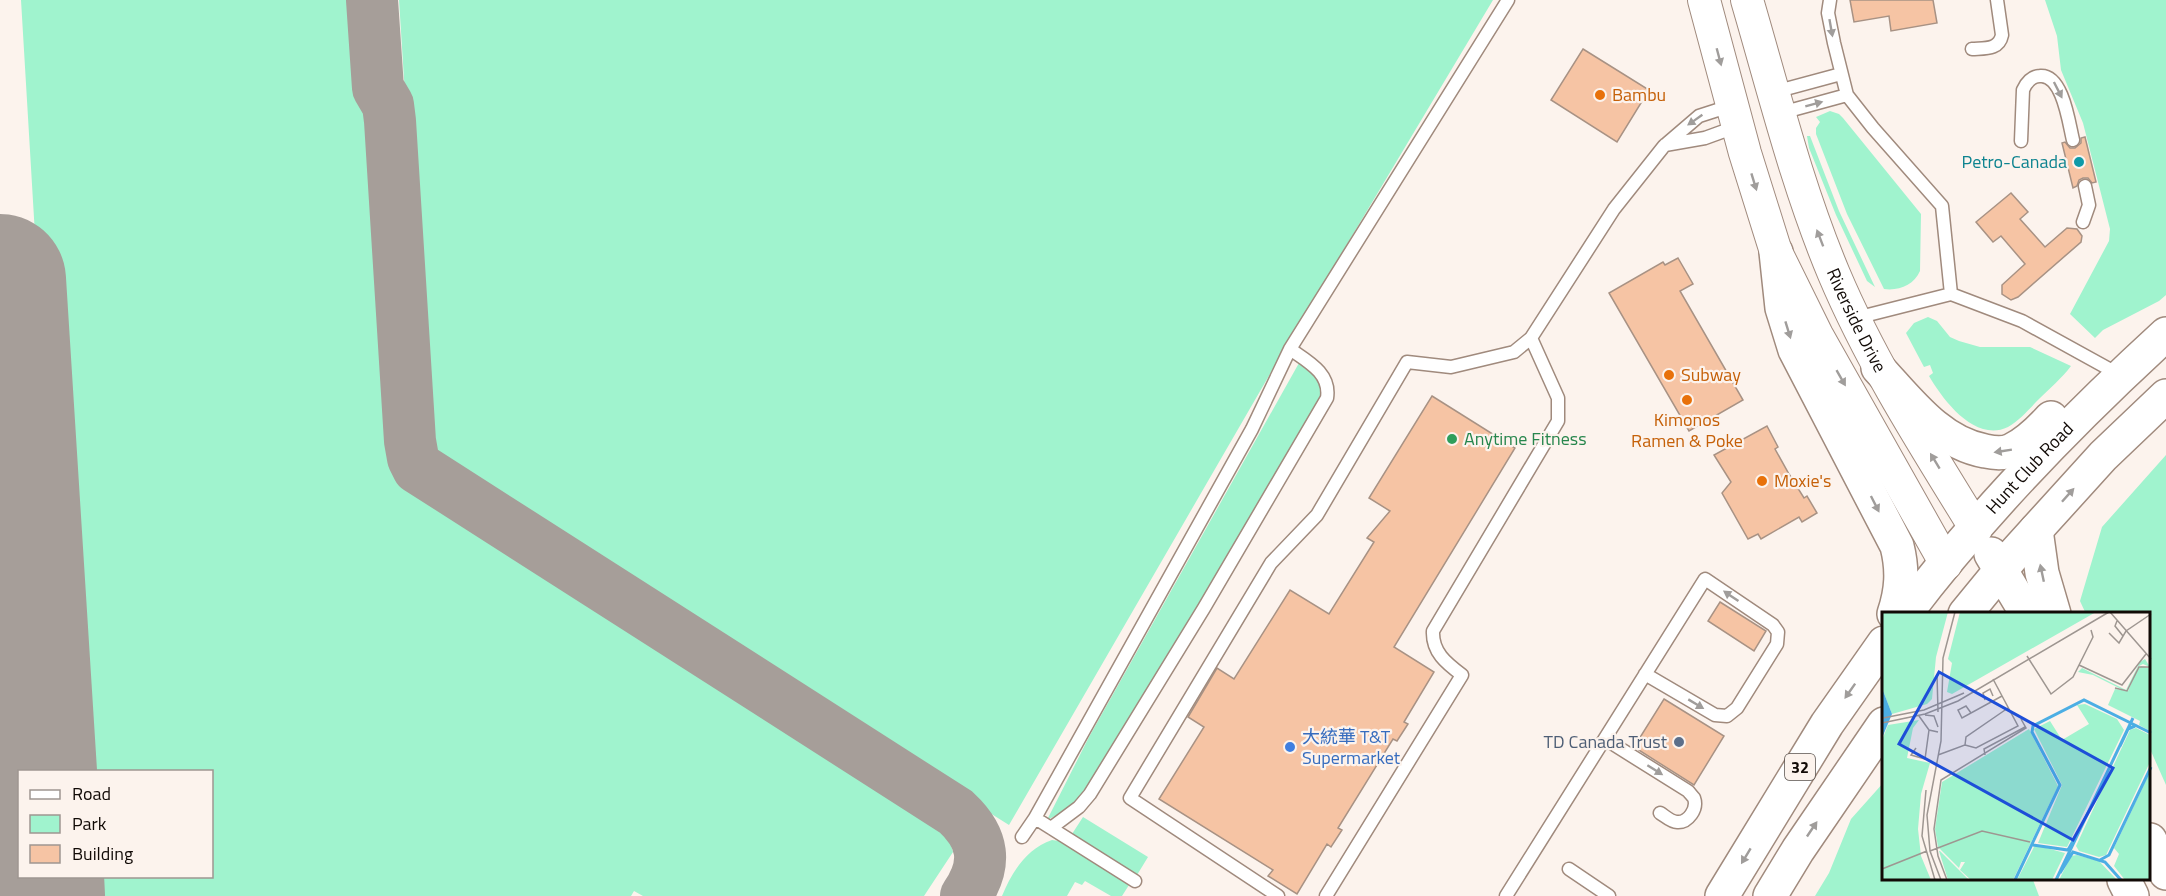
<svg xmlns="http://www.w3.org/2000/svg" width="2166" height="896" font-family="'Titillium Web','Noto Sans SC',sans-serif">
<style>
.green{fill:#a0f3ce}
.lines{fill:none;stroke-linecap:round;stroke-linejoin:round}
.taxiway{stroke:#a69e99;stroke-width:52}
.runway{stroke:#a69e99;stroke-width:132}
.building{fill:#f6c4a4;stroke:#a89284;stroke-width:1.5}
.service-casing{stroke:#a08a7d;stroke-width:15}
.secondary-casing{stroke:#a08a7d;stroke-width:34}
.primary-casing{stroke:#a08a7d;stroke-width:36}
.service{stroke:#fff;stroke-width:12}
.secondary{stroke:#fff;stroke-width:32}
.primary{stroke:#fff;stroke-width:33}
.oneway{fill:#a09d9b}
.food-dot{fill:#e8710a;stroke:#fcf3ed;stroke-width:2}
.culture-dot{fill:#0f9aa8;stroke:#fcf3ed;stroke-width:2}
.leisure-dot{fill:#2e9e5b;stroke:#fcf3ed;stroke-width:2}
.service-dot{fill:#5c6f8a;stroke:#fcf3ed;stroke-width:2}
.shop-dot{fill:#3f7fe0;stroke:#fcf3ed;stroke-width:2}
.labels{text-anchor:middle;stroke-width:4.5;stroke-linejoin:round;paint-order:stroke}
.shield{fill:#fcf3ed;stroke:#58504b;stroke-width:1.5}
.shield-label{font-size:16px;font-weight:bold;fill:#110a06}
.food-label{font-size:18px;fill:#c56008;stroke:#fcf3ed;text-anchor:start}
.culture-label{font-size:18px;fill:#0d838f;stroke:#fcf3ed;text-anchor:end}
.street-label{font-size:18px;fill:#110a06;stroke:#fcf3ed}
.leisure-label{font-size:18px;fill:#27864d;stroke:#fcf3ed;text-anchor:start}
.shop-label{font-size:18px;fill:#366cbe;stroke:#fcf3ed;text-anchor:start}
.service-label{font-size:18px;fill:#4e5e75;stroke:#fcf3ed;text-anchor:end}
.inset-river{fill:none;stroke:#4caee4;stroke-width:3}
.inset-road{fill:none;stroke:#9e9691;stroke-width:1.5}
.view{fill:#1d4ed8;fill-opacity:0.15;stroke:#1d4ed8;stroke-width:3}
.inset-edge{fill:none;stroke:#110a06;stroke-width:3}
</style>
<rect width="100%" height="100%" fill="#fcf3ed"/>
<path class="green" d="M21,0H357L364,108L373,115L396,474L944,823L953,852L924,896H643L634,891L631,896H74L73,877L212,876V772L67,771Z
M399,0H1493L1285,348L1009,825L452,475L436,459L427,441Z
M2045,0H2166V295L2159,301L2103,330L2095,338L2070,314L2109,241L2110,229L2083,123L2061,70L2057,36Z
M1830,111L1839,114L1843,118L1921,214L1920,271C1914,285 1899,291 1884,289L1847,214L1816,134V128L1820,122L1816,117Z
M1807,136H1810L1839,211L1875,287L1867,281L1836,215L1809,148Z
M1928,317L1937,321L1950,337L1959,341L1980,347H2030L2071,366C2062,378 2050,388 2039,399C2029,409 2020,420 2008,427C1975,443 1943,400 1929,376L1933,373L1930,365L1924,367L1906,333L1914,323Z
M1299,363C1313,373 1323,382 1321,401L1105,763C1087,790 1078,806 1047,820L1089,737Z
M2166,455V785L2150,749V614H2086L2080,601L2102,527Z
M1884,782V880H2033L2039,896H1815L1829,873L1851,819Z
M1083,817L1148,857L1137,875L1072,834Z
M1052,840L1059,841L1129,885L1122,896H1111L1085,881L1082,885L1075,882L1067,896H1002C1012,872 1026,849 1052,840Z"/>
<g class="lines">
<path class="taxiway" d="M372,0L378,88L388,105L390,121L410,441L413,458L418,468L956,812C984,838 988,864 966,896"/>
<path class="runway" d="M0,280L31,772
M38,876L39,896"/>
</g>
<path class="building" d="M1850,0H1933L1937,23L1891,31L1889,16L1854,22Z
M1583,49L1649,90L1617,142L1551,100Z
M2085,137L2096,182L2092,183L2088,178H2083L2079,180L2077,186L2073,188L2062,143L2065,142L2070,148H2075L2081,143V138Z
M2011,193L2028,212L2020,219L2045,247L2067,228L2077,229L2082,236L2081,242L2018,297L2011,300L2002,294V285L2025,264L2001,236L1993,242L1976,222Z
M1678,258L1693,284L1680,291L1743,400L1689,431L1609,293L1663,262L1665,265Z
M1432,396L1515,448L1394,647L1434,672L1404,722L1408,724L1397,741L1393,739L1338,828L1342,830L1331,847L1327,844L1297,894L1268,876L1273,870L1159,799L1204,727L1188,717L1217,668L1234,679L1290,590L1329,614L1374,542L1367,538L1390,511L1369,498Z
M1767,426L1778,447L1775,449L1789,474L1804,498L1807,496L1817,513L1802,522L1799,517L1761,539L1758,534L1748,539L1722,493L1731,482L1714,455Z
M1720,602L1766,631L1754,651L1708,621Z
M1664,699L1724,736L1694,785L1634,747Z"/>
<g class="lines">
<g class="service-casing">
<path id="service" d="M1830,0L1828,13L1834,43L1847,95L1873,128L1942,206L1951,294
M1972,49C1985,48 1999,50 2002,35L1997,0
M1774,92L1841,74
M1781,113L1847,95
M2021,141L2023,90C2026,83 2032,76 2040,76C2063,74 2069,124 2073,140
M1665,145L1705,138L1738,126
M2083,222L2089,205L2085,186
M1856,318L1951,294L2022,321L2120,375
M1605,739L1688,791C1689,792 1693,797 1694,798C1698,809 1688,823 1677,822C1671,822 1665,816 1660,813
M1051,828L1079,807L1090,794L1204,608L1327,398C1331,373 1307,361 1290,349
M1022,837L1035,818
M1569,869L1609,896
M1135,881L1035,818L1252,429L1290,349L1508,0
M1278,896L1130,798L1271,563L1317,515L1407,362L1451,367L1514,352L1531,338
M1326,896L1462,675C1446,663 1432,652 1433,631L1558,421V398L1531,338L1614,209L1664,146L1699,116L1730,106
M1506,896L1705,579L1773,625L1778,632L1777,644L1737,708L1727,716L1715,715L1645,674"/>
</g>
<g class="secondary-casing">
<g id="secondary">
<path d="M1704,0L1745,153L1776,252L1817,335L1946,564"/>
<path id="s1" d="M1747,0C1774,92 1797,186 1834,274C1872,364 1925,446 1976,529"/>
</g>
</g>
<g class="primary-casing">
<g id="primary">
<path d="M1776,252L1782,308L1795,350L1897,546C1903,570 1902,590 1894,614"/>
<path d="M1878,368C1908,400 1939,443 1985,451C1994,453 2004,454 2012,450C2027,443 2040,430 2051,418"/>
<path d="M2036,530L2042,573L2054,614"/>
<path d="M1991,554L2027,614"/>
<path id="s2" d="M1905,614C1982,512 2072,420 2166,334"/>
<path d="M1965,614L2015,553L2103,456L2166,396"/>
<path d="M2150,840L2166,873"/>
<path d="M2124,880L2132,896"/>
<path d="M1722,896L1827,724L1884,643"/>
<path d="M1770,896L1798,850L1884,724"/>
</g>
</g>
<use href="#service" class="service"/>
<use href="#secondary" class="secondary"/>
<use href="#primary" class="primary"/>
</g>
<defs><path id="oneway-solid" d="M-6-.8H1V-3.2L6.5 0L1 3.2V.8H-6Z" transform="scale(1.5)"/></defs>
<g class="oneway">
<use href="#oneway-solid" transform="translate(1831 28) rotate(80)"/>
<use href="#oneway-solid" transform="translate(1719 57) rotate(75)"/>
<use href="#oneway-solid" transform="translate(2058 90) rotate(63)"/>
<use href="#oneway-solid" transform="translate(1814 104) rotate(-15)"/>
<use href="#oneway-solid" transform="translate(1695 120) rotate(145)"/>
<use href="#oneway-solid" transform="translate(1754 182) rotate(73)"/>
<use href="#oneway-solid" transform="translate(1820 238) rotate(-111)"/>
<use href="#oneway-solid" transform="translate(1788 330) rotate(73)"/>
<use href="#oneway-solid" transform="translate(1841 378) rotate(60)"/>
<use href="#oneway-solid" transform="translate(2003 451) rotate(171)"/>
<use href="#oneway-solid" transform="translate(1935 461) rotate(-121)"/>
<use href="#oneway-solid" transform="translate(2068 495) rotate(-48)"/>
<use href="#oneway-solid" transform="translate(1875 504) rotate(63)"/>
<use href="#oneway-solid" transform="translate(2042 573) rotate(-102)"/>
<use href="#oneway-solid" transform="translate(1731 596) rotate(-146)"/>
<use href="#oneway-solid" transform="translate(1850 691) rotate(125)"/>
<use href="#oneway-solid" transform="translate(1696 704) rotate(31)"/>
<use href="#oneway-solid" transform="translate(1655 770) rotate(32)"/>
<use href="#oneway-solid" transform="translate(1812 829) rotate(-56)"/>
<use href="#oneway-solid" transform="translate(1746 856) rotate(121)"/>
</g>
<g class="food-dot">
<circle cx="1600" cy="95" r="6"/>
<circle cx="1669" cy="375" r="6"/>
<circle cx="1687" cy="400" r="6"/>
<circle cx="1762" cy="481" r="6"/>
</g>
<circle class="culture-dot" cx="2079" cy="162" r="6"/>
<circle class="leisure-dot" cx="1452" cy="439" r="6"/>
<circle class="service-dot" cx="1679" cy="742" r="6"/>
<circle class="shop-dot" cx="1290" cy="747" r="6"/>
<g class="labels">
<rect class="shield" x="1785" y="754" width="30" height="26" rx="4.5"/>
<g class="shield-label">
<text x="1800" y="773">32</text>
</g>
<g class="food-label">
<text x="1612" y="101">Bambu</text>
<text x="1681" y="381">Subway</text>
<text x="1687" y="426" text-anchor="middle">Kimonos<tspan x="1687" dy="21">Ramen &amp; Poke</tspan></text>
<text x="1774" y="487">Moxie's</text>
</g>
<g class="culture-label">
<text x="2067" y="168">Petro-Canada</text>
</g>
<g class="street-label">
<text dy="6" stroke="none"><textPath href="#s1" startOffset="339">Riverside Drive</textPath></text>
<text dy="6" stroke="none"><textPath href="#s2" startOffset="192">Hunt Club Road</textPath></text>
</g>
<g class="leisure-label">
<text x="1464" y="445">Anytime Fitness</text>
</g>
<g class="shop-label">
<text x="1302" y="743">大統華 T&amp;T<tspan x="1302" dy="21">Supermarket</tspan></text>
</g>
<g class="service-label">
<text x="1667" y="748">TD Canada Trust</text>
</g>
</g>
<g transform="translate(1882 612)">
<rect width="268" height="268" fill="#fcf3ed"/>
<path d="M0,0H66L54,45L50,87L45,92L10,102L0,76ZM78,0H214L70,82L65,80L70,51L66,47ZM263,47L268,55L261,52L257,54L254,59L259,54L268,56V119L257,113L258,109L226,93L233,77L246,79L252,65L246,77L243,79L211,63L196,60L200,56L244,78L258,50ZM203,92L235,107L242,118L185,235L156,231L180,173L152,117L168,109L180,128L207,112L195,93ZM37,108L31,116L25,146L48,151L39,182L36,217L39,244L49,268H0V128L6,113ZM254,116L268,123V150L224,243L217,245L197,239L194,234L248,118ZM147,117L176,174L131,268H89L78,258L83,250H79L77,256L56,235L53,217L60,170ZM268,160V268H243L232,254L237,242L232,236ZM153,233L183,241L170,268H135ZM57,239H58L87,268H66ZM195,243L217,249L235,268H177L189,244Z" fill="#a0f3ce"/>
<path d="M0,76L10,102L0,126Z" fill="#4caee4"/>
<path class="inset-river" d="M238,134L246,117L253,114M151,233L186,238L196,220M218,248L227,243L269,155M178,261L191,240L223,250L239,268M133,268L178,173L150,120L151,114L202,88L269,121M174,268L251,106"/>
<path class="inset-road" d="M228,0L269,47M235,9L233,14L241,24M227,21L237,31L244,19L269,2M145,44L169,82L191,65L211,25L209,18M197,53L240,73L264,42M55,62L56,100M233,76L245,79L257,55H269M103,88L101,81L108,77L111,84M89,101L84,94L76,98L80,106L120,84M43,103L52,104L56,115M37,104L47,118L56,120M1,106L42,98L82,81M0,111L43,102L76,89L227,0M83,133L94,136L136,114L111,67M34,136L29,143L43,147L47,118M56,143L83,133L84,125L126,96M103,143L102,137L143,115M44,178L40,224L53,268M48,239L100,219L148,230M0,257L45,239M59,268L48,239L45,203L59,129L61,46L73,0M65,268L56,244L52,217L59,168L144,116L139,107"/>
<path class="view" d="M57,60L231,156L191,228L17,132Z"/>
<rect width="268" height="268" class="inset-edge"/>
</g>
<rect x="18" y="770" width="195" height="108" fill="#fcf3ed" stroke="#9e9691" stroke-width="1.5"/>
<rect x="30" y="790" width="30" height="9" fill="#ffffff" stroke="#9e9691" stroke-width="1.5"/>
<text x="72" y="800" font-size="18" fill="#110a06">Road</text>
<rect x="30" y="815" width="30" height="18" fill="#a0f3ce" stroke="#9e9691" stroke-width="1.5"/>
<text x="72" y="830" font-size="18" fill="#110a06">Park</text>
<rect x="30" y="845" width="30" height="18" fill="#f6c4a4" stroke="#9e9691" stroke-width="1.5"/>
<text x="72" y="860" font-size="18" fill="#110a06">Building</text>
</svg>
